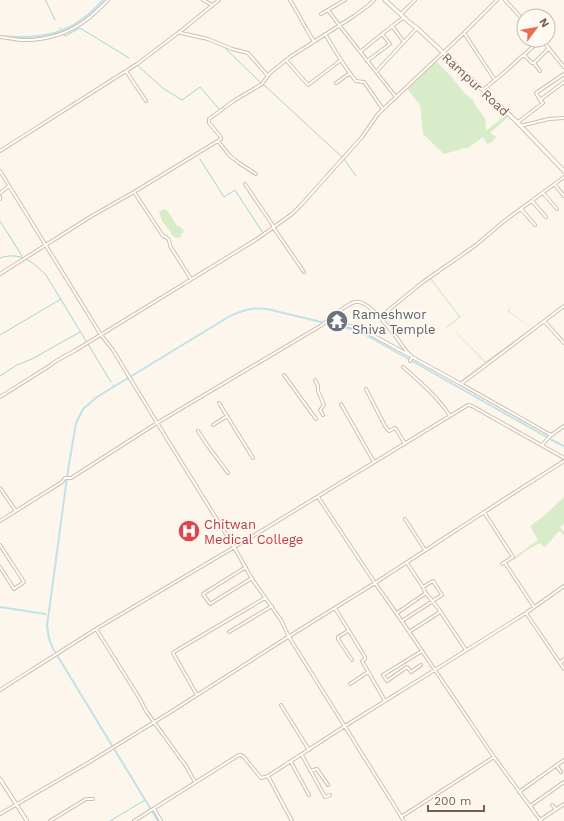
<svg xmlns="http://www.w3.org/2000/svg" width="564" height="821" font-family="'Work Sans',sans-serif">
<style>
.green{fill:#d8ecc9}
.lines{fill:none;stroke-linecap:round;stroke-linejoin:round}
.stream{stroke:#a5d3da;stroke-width:1}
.canal{stroke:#bfe3e8;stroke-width:2}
.minor-casing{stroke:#d1beb0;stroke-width:4}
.tertiary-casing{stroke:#d1beb0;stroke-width:4.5}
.secondary-casing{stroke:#d6c0b0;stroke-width:5}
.minor{stroke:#fff;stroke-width:2}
.tertiary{stroke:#fff;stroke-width:2.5}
.secondary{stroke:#fff;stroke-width:3}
.labels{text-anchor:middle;stroke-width:3;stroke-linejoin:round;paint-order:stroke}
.street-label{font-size:13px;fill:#7a5c4d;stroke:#fffaf3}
.worship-label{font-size:13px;fill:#5b616d;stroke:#fffaf3;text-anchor:start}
.health-label{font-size:13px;fill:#be3a42;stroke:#fffaf3;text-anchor:start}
</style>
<rect width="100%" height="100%" fill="#fdf6ec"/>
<path class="green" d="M436,61L451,76L465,94L473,100L475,105L482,114L486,121L485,127L487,130L507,114L508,117L490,133L494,135L496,137L492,142L487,144L483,137L468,148H463L462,149L444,154L423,134L420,105L407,89Z
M164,209L167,210L177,226H179L184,231L181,235L182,237L176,238L171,234L170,231L162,221L159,212Z
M431,278L460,316L463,315L451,325L461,337L485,361H486L532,328L507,311L512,305L509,310L510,312L531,327L533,329L462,381L461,380L484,363V362L460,337L451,325L447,328L446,327L459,317L430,279Z
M564,497V524L560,527L564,532V536L561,532L559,531C555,535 549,544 544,547L540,543L527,550L514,560L513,558L538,540L530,526L545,515Z"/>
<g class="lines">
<path class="stream" d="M45,0L47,3L55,20
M60,28L65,36L80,28L129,58
M225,48L261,83
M137,65L164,89L182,100L200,87L219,109
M264,85L342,157
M200,159L224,197L235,190L263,233
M344,159L356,176
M0,221L22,256
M0,258C20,251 33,262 46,275L111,382
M0,335L61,299
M0,376L17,365L32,359L80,332
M113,385L114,387
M110,821L145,800"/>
<path class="canal" d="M0,36C44,40 73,34 103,0
M0,607L45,614
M158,821L60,660C51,647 49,641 47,626L68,470L76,423L83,409L97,397L230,316C245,310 251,307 267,309L359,331L552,440L564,446"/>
<g class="minor-casing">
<path id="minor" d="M203,0L212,5
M290,0C298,13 305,27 313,40L314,41
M505,0L524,21
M328,10L339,25L396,97
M321,14L345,0
M401,14L415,0
M392,26L404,42
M179,32L181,33L208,39L232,49L248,53L268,76
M464,33L495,80
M325,34C335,50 344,67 356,81L364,82L383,109
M0,37C7,38 14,39 21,40C46,41 71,33 90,17C96,12 102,6 108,0
M542,40L564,67
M360,52L382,34
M524,55L540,40
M286,60L308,85L341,60
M367,61L390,44L382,34L404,17
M534,63L540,71
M126,71L146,101
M376,72L417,28
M336,83L350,73
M483,90L507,70L522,56H525L532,63H534L549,48
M540,100L536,93L564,74
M518,122L543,103L540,100L564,82
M520,126L549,119L564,118
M218,141L230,156L239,163L256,174
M0,151L137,64L182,30L219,0
M0,171L101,335L113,350L128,375L167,439L234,547L252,579L281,620L289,637L404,821
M245,184L274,227
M555,185L564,196
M134,192L163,236C168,237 170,241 170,246L191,279
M0,193L9,186
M543,193L557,209
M0,197V199
M532,201L546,217
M521,209L535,225
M273,227L304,272
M0,274L90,217L134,192L221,139L220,136L209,123V119L235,100L262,84L270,73L290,57L354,16L369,5L374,0
M380,317L423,282L476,245L503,222L564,177
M329,320L363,330L409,355
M544,321L564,343
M412,357L461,384L564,306
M410,361L412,357
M403,367C420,382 437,396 450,416
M284,375L316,419
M315,380L318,386V391L324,405L320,410L323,415
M461,384L549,434L552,435
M366,389L385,426L389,431L395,428L396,429L405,444
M0,397L51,365L56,361L76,350L257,239L292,214L302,204L362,137L378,114L464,33L497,0
M219,403L253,458
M341,404L374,462
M213,425L227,416
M198,431C207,446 218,459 228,473
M542,445L550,436L564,426
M0,488L16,511
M318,497L375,583L399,617L494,757L541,821
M484,512L513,557L502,564
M405,519L425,550
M0,521L62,482L65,478H71L157,423L322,325C329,319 347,304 355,302C370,298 399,341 407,352L412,357
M0,545L24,582L14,589L0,567
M407,563L423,587L425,592L438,608L466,650
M505,563L534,607
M246,567L203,594L210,604L252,578
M335,608L365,657V659L362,661L385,701
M397,613L426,593
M526,613L564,669
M402,621L442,595L433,581L423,587
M96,629L140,699L146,711L186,766L195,782
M348,631L338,637V639L352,660
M229,632L272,606
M409,632L440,612
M560,663L564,659
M421,665L411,672L407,667L387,681L383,675L422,651
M350,684L368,672
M0,690L96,629L248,539L468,405L472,406L564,458
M197,695L173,653L174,652L265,598
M281,705L309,750
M302,755L325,797L330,795
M291,762L309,795
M556,765L561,772
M310,771L317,769L328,785
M519,792L564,760
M552,805L556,809
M530,806L564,782
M154,809L161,821
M0,814L88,763L169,713L280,642L375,583L509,496L564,461
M401,817L494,757
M540,820L564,804
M50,821L86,799H93
M134,821L239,755H241L244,757L261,778L268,776
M292,821L268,776L345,726L526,613L564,586"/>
</g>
<g class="tertiary-casing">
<path id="tertiary" d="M0,779L27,821"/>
</g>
<g class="secondary-casing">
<path id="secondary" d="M385,0L410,23L417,28L517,122L564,171"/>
</g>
<use href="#minor" class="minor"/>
<use href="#tertiary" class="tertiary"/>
<use href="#secondary" class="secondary"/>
</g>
<defs>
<g id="temple-disc" transform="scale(1.15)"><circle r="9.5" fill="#6b7280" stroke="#fffaf3"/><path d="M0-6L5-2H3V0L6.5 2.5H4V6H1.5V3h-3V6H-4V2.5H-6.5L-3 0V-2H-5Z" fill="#fff"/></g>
<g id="hospital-disc" transform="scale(1.15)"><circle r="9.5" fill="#e0444e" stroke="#fffaf3"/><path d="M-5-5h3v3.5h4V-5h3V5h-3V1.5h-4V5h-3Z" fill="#fff"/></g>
</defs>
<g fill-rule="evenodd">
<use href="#temple-disc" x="337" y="321"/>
<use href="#hospital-disc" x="189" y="531"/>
</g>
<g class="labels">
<g class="street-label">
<text transform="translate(476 84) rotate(43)" y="5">Rampur Road</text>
</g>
<g class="worship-label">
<text x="352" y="319">Rameshwor<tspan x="352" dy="15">Shiva Temple</tspan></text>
</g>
<g class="health-label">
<text x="204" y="529">Chitwan<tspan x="204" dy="15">Medical College</tspan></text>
</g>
</g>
<g transform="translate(536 28) rotate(58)"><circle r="19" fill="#fffaf3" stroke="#cabbb1"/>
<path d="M0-3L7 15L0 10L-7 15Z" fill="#e76f51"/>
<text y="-6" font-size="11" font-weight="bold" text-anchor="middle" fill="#7a5c4d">N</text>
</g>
<path d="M428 805v6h56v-6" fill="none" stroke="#7a5c4d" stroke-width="2"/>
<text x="434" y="805" font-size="12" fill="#7a5c4d" stroke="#fffaf3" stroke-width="3" paint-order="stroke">200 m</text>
</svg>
